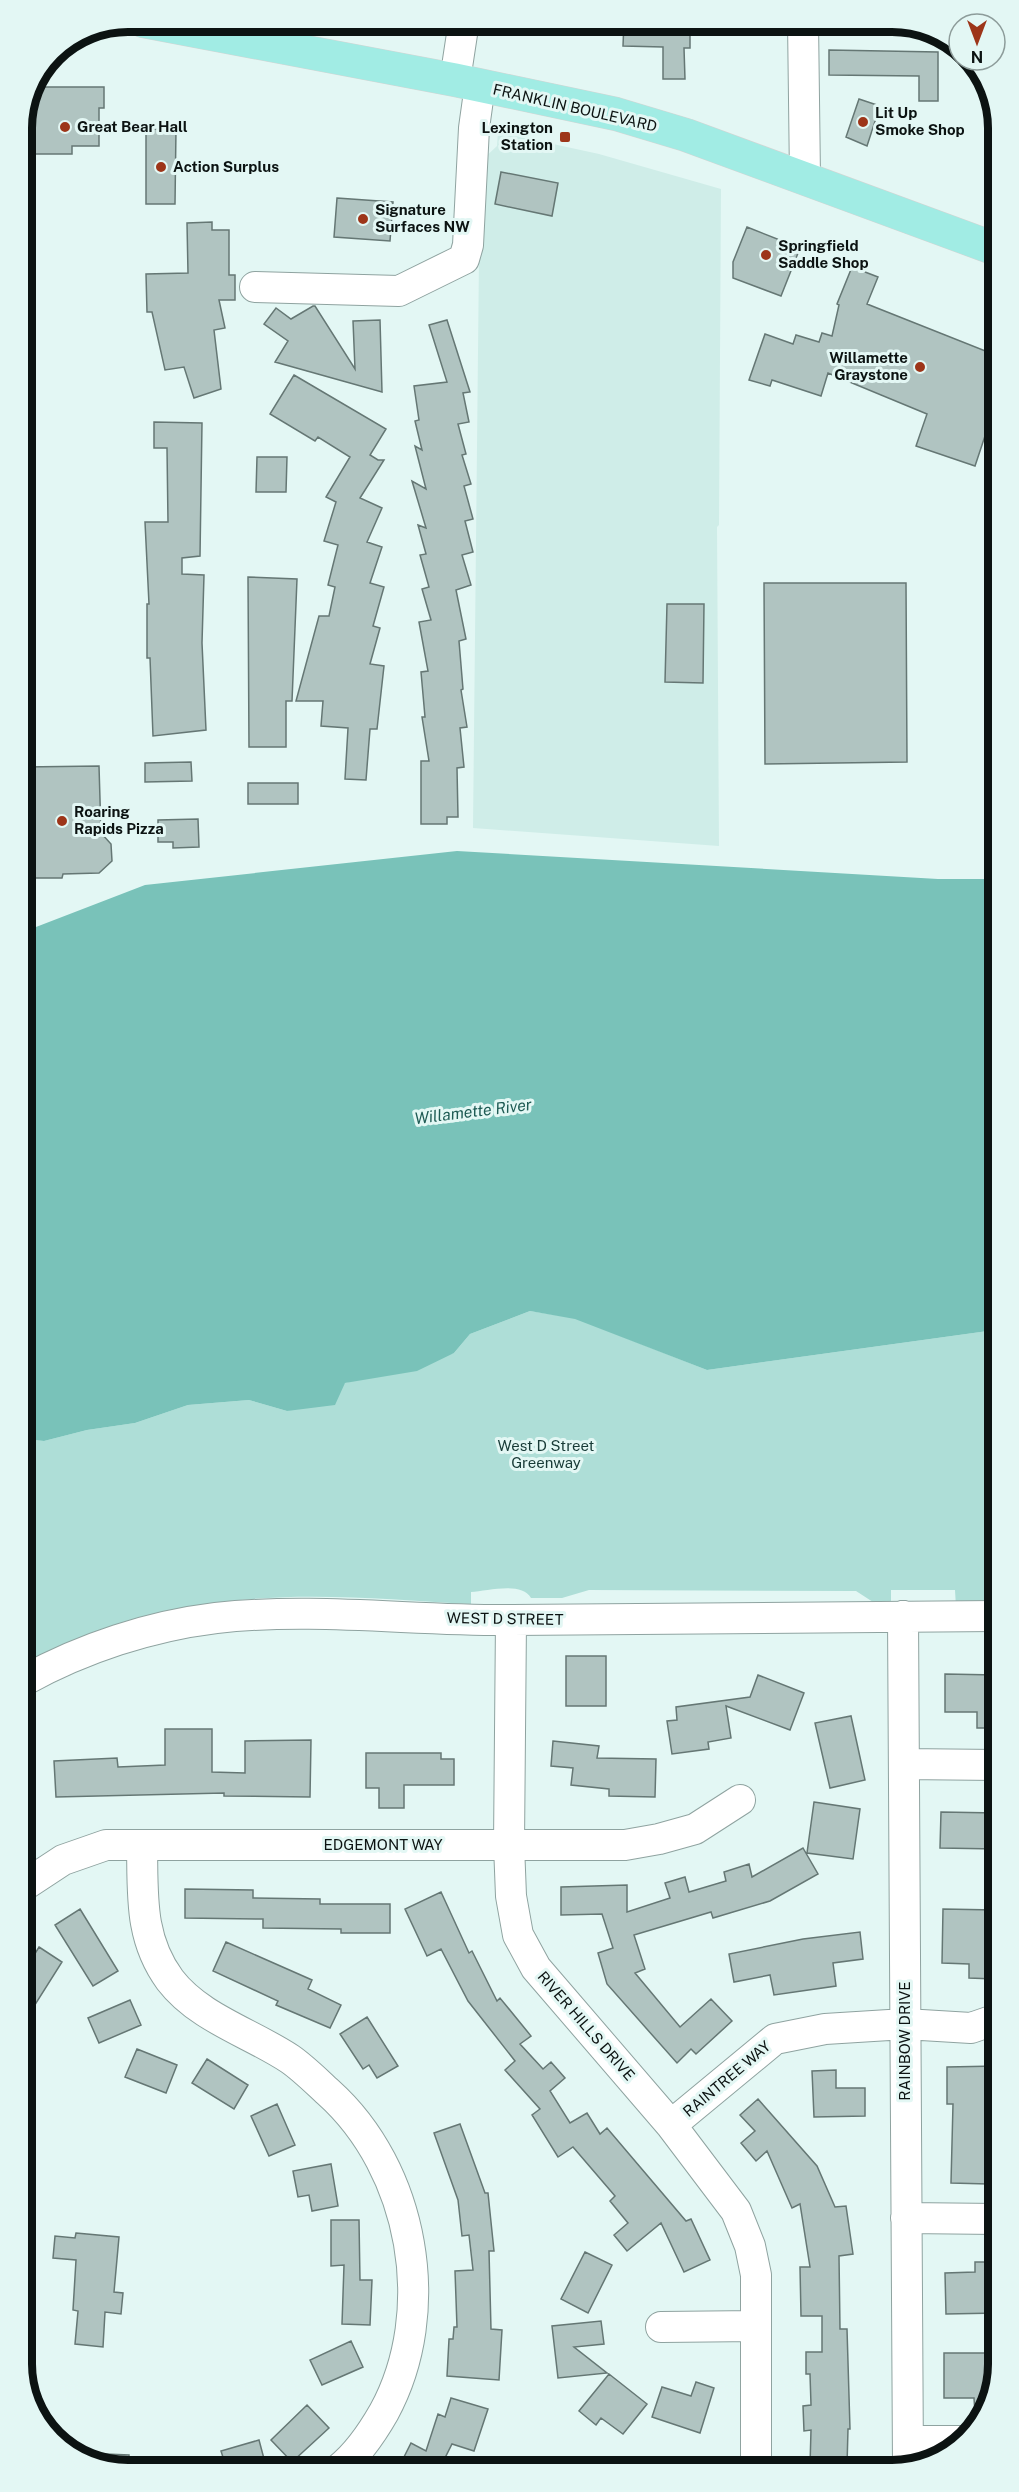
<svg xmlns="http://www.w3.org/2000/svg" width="1019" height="2492" font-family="'Public Sans',sans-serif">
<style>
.built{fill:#cfede8}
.green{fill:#aeded7}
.water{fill:#79c2b9}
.building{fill:#b0c4c1;stroke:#657774;stroke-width:1.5}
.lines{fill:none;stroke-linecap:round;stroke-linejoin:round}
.minor-casing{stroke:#8fa3a0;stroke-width:32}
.major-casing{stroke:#d3d5d4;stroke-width:34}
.minor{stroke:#fff;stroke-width:30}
.major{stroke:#a1ece4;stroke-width:33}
.poi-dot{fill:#9d3519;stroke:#e3f7f4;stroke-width:2}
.labels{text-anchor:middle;stroke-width:6;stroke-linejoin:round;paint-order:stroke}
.street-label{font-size:15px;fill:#0c1312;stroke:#e3f7f4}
.poi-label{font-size:15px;font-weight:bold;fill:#0c1312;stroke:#e3f7f4;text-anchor:start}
.park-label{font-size:15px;fill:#173a36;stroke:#e3f7f4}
.water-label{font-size:16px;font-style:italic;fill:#1e5b54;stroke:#e3f7f4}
.rim{fill:none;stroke:#0c1312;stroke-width:8}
</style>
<rect width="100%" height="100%" fill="#e3f7f4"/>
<path class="built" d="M498,132L599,154L721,189L719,525L717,527L719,846L473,828L480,162L497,146Z"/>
<path class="green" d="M530,1311L575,1318L707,1370L995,1330L996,1607H956L955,1590H891V1601L873,1602L856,1591L589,1590L562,1598H531C522,1581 487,1591 471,1592V1604C398,1600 324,1593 252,1599C171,1605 97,1628 25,1663L24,1439L44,1441L87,1430L135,1423L188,1405L249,1400L287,1411L345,1383L454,1353L470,1334Z"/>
<path class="water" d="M457,851L938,879H994L995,1330L707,1370L575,1319L530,1311L470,1334L454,1353L417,1371L345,1383L335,1405L287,1411L249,1400L188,1405L135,1423L87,1430L44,1441L24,1439L23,932L145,885Z"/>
<path class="building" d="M624,21H690V48H684L685,79H663V47L623,46Z
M829,50L938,52V101H919V76L829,75Z
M36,87H104V108H99V146H72V154H32V96Z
M859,99L880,106L867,146L846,137Z
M146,129H176L175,204H146Z
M501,172L558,183L552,216L495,204Z
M337,198L393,202L390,241L334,237Z
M212,222V230H229V275H235V300H219L225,328L214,330L221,389L194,398L184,367L165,370L152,312H147L146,274L188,273L187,223Z
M747,227L800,248L781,296L733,278V262Z
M852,267L878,277L867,304L993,354V412L975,466L916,446L927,414L828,373L821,396L772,380L770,386L749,380L765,334L793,344L796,335L819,342L822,333L832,336L839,305L837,304Z
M313,306H315L355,369L353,321L380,320L382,392L275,362L288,341L264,324L276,308L291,319Z
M447,320L470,392L463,393L469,422L458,424L466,454L462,455L471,484L464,486L473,519L465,521L473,552L462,555L471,585L456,590L466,639L459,641L463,689L461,690L467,727L460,728L464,767L457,768L458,817H447V824H421V761H429L422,717H425L421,672L428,671L419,622L431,620L422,589L429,587L420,555L426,554L418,525L426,528L412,481L426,489L415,446L422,450L415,421L419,420L414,386L447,382L429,325Z
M294,375L386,429L370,455L378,460H384L360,498L382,508L367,542L382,547L370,583L384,587L373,626L380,628L370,664L384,666L377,729H370L366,780L345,779L348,728L321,726L323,701H296L319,616H329L335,587L328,585L338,545L324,541L336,502L326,497L350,457L318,437L315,441L270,414Z
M154,422L202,423L200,556L182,558V574L204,575L202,643L206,730L153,736L150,658H147V604H149L145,522H168L167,448H154Z
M257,457H287L286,492H256Z
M248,577L297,579L292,701H286V747H249Z
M764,583H906L907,762L765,764Z
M667,604H704L703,683L665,682Z
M191,762L192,781L145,782V763Z
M99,766L101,833L111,844L112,861L99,873L63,874L62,878H23V767Z
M248,783H298V804H248Z
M198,819L199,847L173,848V842H158V820Z
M566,1656H606V1706H566Z
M945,1674L996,1675V1728H977V1712H945Z
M758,1675L804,1693L790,1730L726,1706L731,1738L708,1742L709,1749L672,1754L667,1721L677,1720L676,1707L750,1697Z
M851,1716L865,1780L830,1788L815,1723Z
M165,1729H212V1772L245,1773V1741L311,1740L310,1797L224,1796V1793L56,1797L54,1761L117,1758L118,1767L165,1765Z
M553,1741L599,1746L597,1758L656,1759L655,1797L609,1796V1789L571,1785L573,1768L551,1766Z
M366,1753H441V1759H454V1785H404V1808H379V1788H366Z
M814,1802L860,1809L853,1859L807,1853Z
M941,1812L997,1813V1849L940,1848Z
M803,1848L818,1874L770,1901L713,1918L711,1912L634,1935L645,1969L635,1973L680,2027L711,1999L732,2021L696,2054L691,2049L677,2063L607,1984L598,1953L613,1948L602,1914L561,1915V1887L627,1885V1912L670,1898L665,1883L685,1877L689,1892L726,1881L724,1872L749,1864L752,1877Z
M185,1889L253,1890V1898L320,1899V1904H390V1933H341V1929L263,1928V1919L185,1918Z
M441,1892L469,1953L472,1951L497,2001L500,1998L531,2036L520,2044L543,2069L551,2062L565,2078L550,2091L570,2123L587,2113L600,2134L607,2128L686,2221L691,2219L710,2260L684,2272L661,2223L627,2251L614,2235L628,2223L610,2201L615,2196L573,2147L558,2157L532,2115L540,2109L505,2070L515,2061L468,2001L441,1949L427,1956L405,1909Z
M80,1909L118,1971L93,1986L55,1925Z
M943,1909L995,1910L994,1979L969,1978V1964L942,1963Z
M860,1932L863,1959L833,1963L836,1986L774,1995L770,1975L734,1982L729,1954L803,1939Z
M226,1942L312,1980L308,1989L341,2005L330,2028L276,2005L278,2001L213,1971Z
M39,1947L62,1962L26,2019V1968Z
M130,2000L141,2025L99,2043L88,2018Z
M367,2017L398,2066L377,2078L369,2065L363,2069L340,2034Z
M137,2049L177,2065L166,2093L125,2077Z
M207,2059L248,2085L234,2109L192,2083Z
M997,2066L998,2180H988V2184L951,2183L953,2104H947V2067Z
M836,2070V2088H865V2116L814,2117L812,2071Z
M758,2099L817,2166L835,2207L846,2206L853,2254L839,2256L840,2329H847L850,2429H848L847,2466H810L811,2430L804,2431L803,2406L811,2405L810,2374H806V2352H822V2316H801L800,2267H810L800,2204L792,2208L767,2151L756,2161L741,2143L755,2131L740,2115Z
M277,2104L295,2145L269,2156L251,2116Z
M460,2124L485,2193H488L494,2251H489L491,2329L502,2330L499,2380L447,2376L449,2339H453L454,2327H457L455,2271L473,2270L469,2235L462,2236L458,2200L434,2133Z
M331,2164L338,2206L312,2211L309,2195L298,2197L293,2171Z
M331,2220H359L360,2280H372L370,2325L342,2324L344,2265L331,2266Z
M76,2233L119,2237L114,2292L123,2293L121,2314L105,2312L103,2347L75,2344L78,2311L73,2310L76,2260L53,2258L55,2236L75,2238Z
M585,2252L612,2265L588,2313L561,2299Z
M975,2262H998V2313L946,2314L945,2273L975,2272Z
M601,2321L604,2344L574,2347L607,2373L558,2378L552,2326Z
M351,2341L363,2367L322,2385L310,2360Z
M944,2353H998V2365L976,2429L974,2398H944Z
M609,2374L647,2404L623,2434L601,2418L596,2425L579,2411Z
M696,2382L714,2388L700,2433L652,2417L662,2387L691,2396Z
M451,2398L488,2409L474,2451L452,2444L444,2460L462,2469H398L411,2443L426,2451L438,2414L445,2417Z
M307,2405L329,2428L292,2462L271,2440Z
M259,2440L267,2470H227L221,2451Z
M81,2453L129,2455V2471H120L81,2456Z"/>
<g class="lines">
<g class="minor-casing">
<path id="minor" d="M803,21L805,178
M455,80L464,21
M255,287L399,291L464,259L468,245L474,128L480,85
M903,1616L908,2466
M511,1620L509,1845L511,1896L518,1935L536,1968L671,2125L736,2211L750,2246L756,2275V2467
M25,1680C83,1648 150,1626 216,1618C315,1607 414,1621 512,1620C674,1619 835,1616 996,1616
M904,1764L997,1765
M142,1845C143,1894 139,1938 170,1980C199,2018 251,2033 290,2059C303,2068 316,2081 328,2092C414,2169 439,2311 384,2412C372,2433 358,2454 339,2469
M25,1885L63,1860L106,1845H625L659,1839L695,1829L740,1800
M671,2125L775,2039L825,2029L905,2024L971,2028L997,2019
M906,2218L998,2219
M661,2327L756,2326
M908,2441H960"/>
</g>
<g class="major-casing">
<path id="major" d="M143,21L455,80L616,114L686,135L993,248"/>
</g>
<use href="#minor" class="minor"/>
<use href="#major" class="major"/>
</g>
<g class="poi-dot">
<circle cx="863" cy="122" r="6"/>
<circle cx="65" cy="127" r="6"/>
<rect x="559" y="131" width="12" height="12" rx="3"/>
<circle cx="161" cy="167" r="6"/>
<circle cx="363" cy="219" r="6"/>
<circle cx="766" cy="255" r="6"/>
<circle cx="920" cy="367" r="6"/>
<circle cx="62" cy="821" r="6"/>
</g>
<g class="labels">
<g class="street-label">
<text transform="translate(575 108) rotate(13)" y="5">FRANKLIN BOULEVARD</text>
<text transform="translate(505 1619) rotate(1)" y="5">WEST D STREET</text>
<text x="383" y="1850">EDGEMONT WAY</text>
<text transform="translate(586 2026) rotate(49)" y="5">RIVER HILLS DRIVE</text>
<text transform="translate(905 2041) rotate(-90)" y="5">RAINBOW DRIVE</text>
<text transform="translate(727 2079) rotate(-40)" y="5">RAINTREE WAY</text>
</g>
<g class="poi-label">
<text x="875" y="118">Lit Up<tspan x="875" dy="17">Smoke Shop</tspan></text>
<text x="77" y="132">Great Bear Hall</text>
<text x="553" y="133" text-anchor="end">Lexington<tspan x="553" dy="17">Station</tspan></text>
<text x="173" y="172">Action Surplus</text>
<text x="375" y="215">Signature<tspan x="375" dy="17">Surfaces NW</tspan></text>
<text x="778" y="251">Springfield<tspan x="778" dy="17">Saddle Shop</tspan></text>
<text x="908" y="363" text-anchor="end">Willamette<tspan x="908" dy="17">Graystone</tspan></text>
<text x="74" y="817">Roaring<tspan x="74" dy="17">Rapids Pizza</tspan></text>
</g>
<g class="park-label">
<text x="546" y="1451">West D Street<tspan x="546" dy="17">Greenway</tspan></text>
</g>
<g class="water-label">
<text transform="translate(473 1111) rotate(-7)" y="6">Willamette River</text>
</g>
</g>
<path d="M0 0H1019V2492H0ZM128 32H892A96 96 0 0 1 988 128V2364A96 96 0 0 1 892 2460H128A96 96 0 0 1 32 2364V128A96 96 0 0 1 128 32Z" fill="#e3f7f4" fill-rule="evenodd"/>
<path class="rim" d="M128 32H892A96 96 0 0 1 988 128V2364A96 96 0 0 1 892 2460H128A96 96 0 0 1 32 2364V128A96 96 0 0 1 128 32Z"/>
<g transform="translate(977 42) rotate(180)"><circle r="28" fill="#e3f7f4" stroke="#8d9c9a" stroke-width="1.5"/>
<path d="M0-4.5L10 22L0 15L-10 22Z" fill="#9d3519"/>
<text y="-9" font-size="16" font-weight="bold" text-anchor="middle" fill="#0c1312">N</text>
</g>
</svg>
